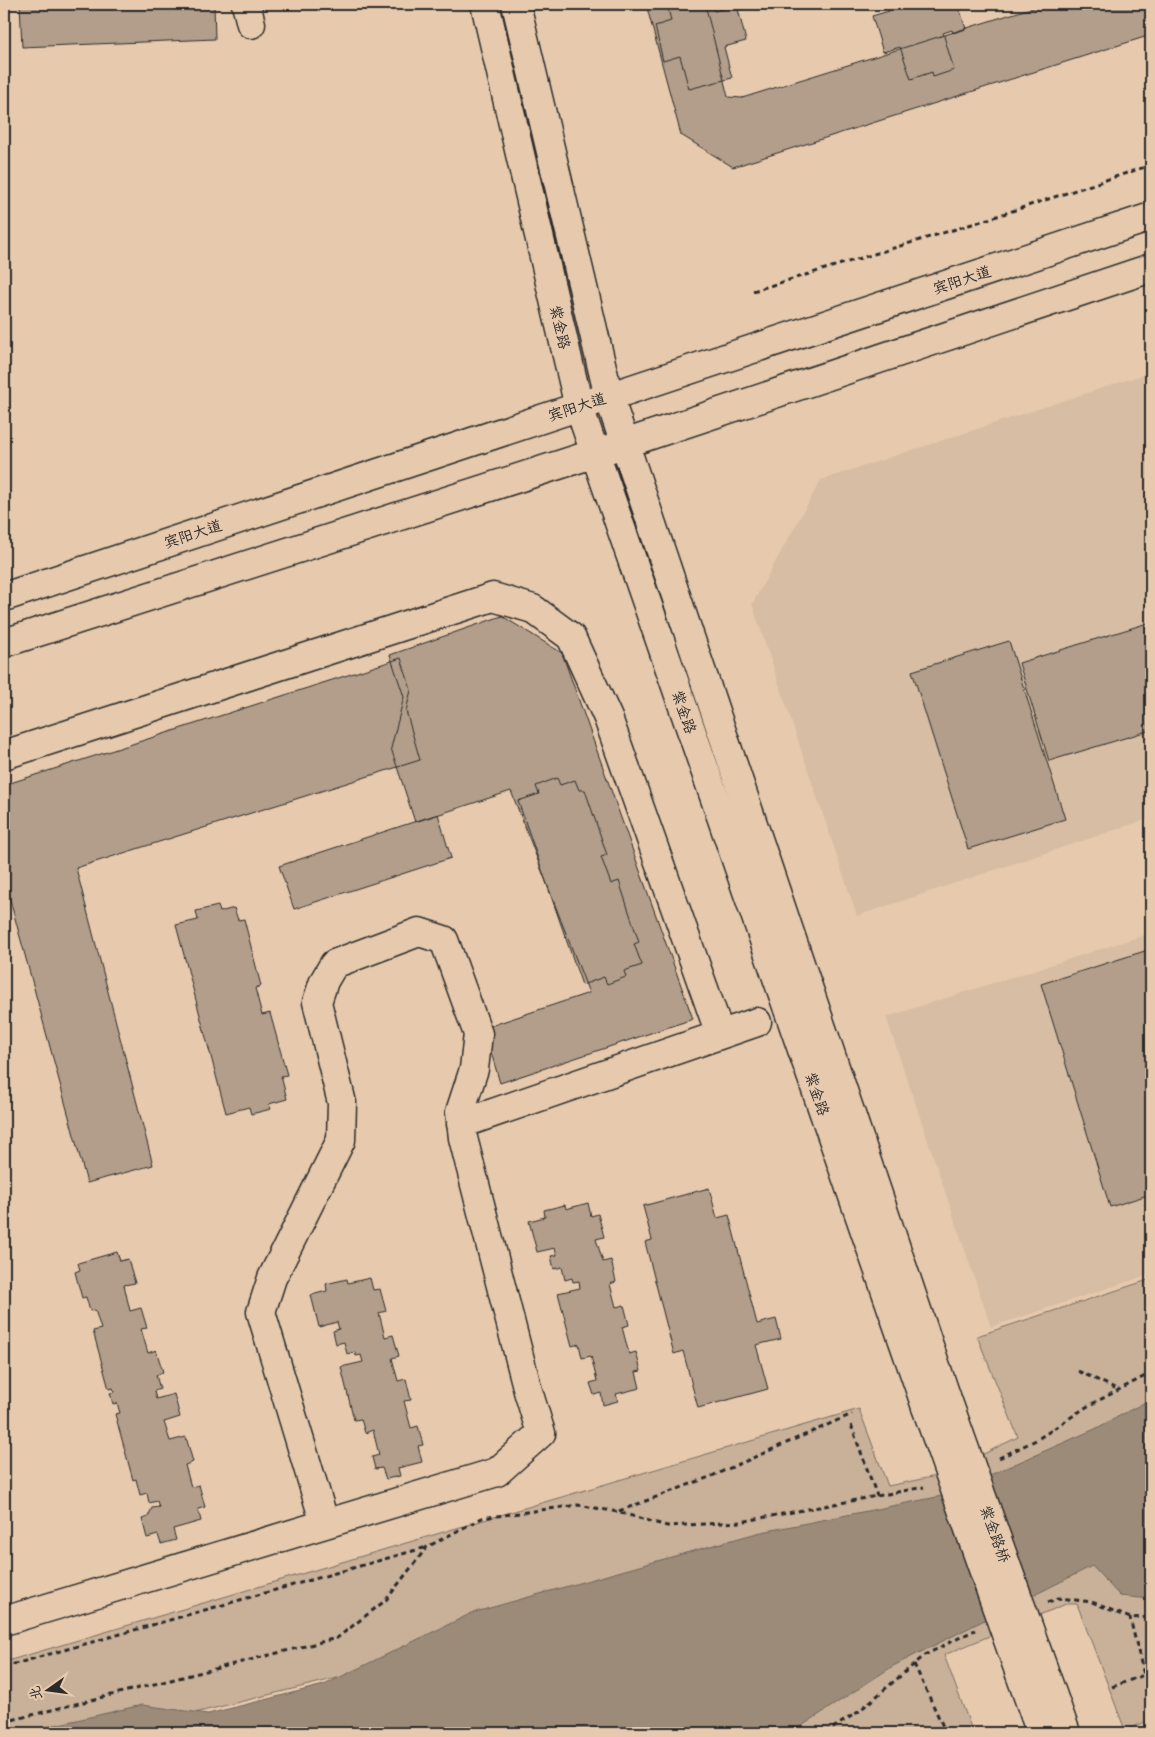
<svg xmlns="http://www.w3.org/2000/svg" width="1155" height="1737" font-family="'Patrick Hand','LXGW WenKai TC',sans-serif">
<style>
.built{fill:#d7bda3}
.green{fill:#c8b099;stroke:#7a6e62}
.water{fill:#9d8b7a;stroke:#6f655a}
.building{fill:#b29e8a;stroke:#2b2b2b}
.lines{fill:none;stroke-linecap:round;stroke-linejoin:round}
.minor-casing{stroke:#2b2b2b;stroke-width:31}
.highway-casing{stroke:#2b2b2b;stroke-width:31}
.path{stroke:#2b2b2b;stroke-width:3;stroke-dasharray:5 4;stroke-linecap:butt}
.minor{stroke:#e7caae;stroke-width:28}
.highway{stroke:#e7caae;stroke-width:28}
.minor-bridge-casing{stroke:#2b2b2b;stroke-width:31;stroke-linecap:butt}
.minor-bridge{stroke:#e7caae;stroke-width:28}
.labels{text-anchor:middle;stroke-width:5;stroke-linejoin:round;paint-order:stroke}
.street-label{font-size:15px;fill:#2b2b2b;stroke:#e7caae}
</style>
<rect width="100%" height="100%" fill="#e7caae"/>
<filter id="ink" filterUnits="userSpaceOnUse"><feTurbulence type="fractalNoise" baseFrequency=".02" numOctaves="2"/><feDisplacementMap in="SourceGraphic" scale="10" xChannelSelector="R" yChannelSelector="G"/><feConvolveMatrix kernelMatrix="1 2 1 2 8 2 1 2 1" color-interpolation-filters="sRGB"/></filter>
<g filter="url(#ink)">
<path class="built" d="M1151,372V818L857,916L752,604L821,480Z
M1151,933V1274L991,1327L886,1017Z"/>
<path class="green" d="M1151,1279V1720L1125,1730L1077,1604H1066L944,1655L973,1733H554L533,1630L113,1733H4V1662L859,1409L888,1486L941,1475L1018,1437L977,1336Z"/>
<path class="water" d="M1151,1399V1599L1120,1596L1092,1566L893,1666L791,1733H20L142,1705L208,1714L324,1685L472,1613L757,1533L942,1496L1095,1429Z"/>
<path class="building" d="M20,4H214L215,39L22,47Z
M646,4H705L728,97L742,98L1044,4H1151V35L733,167L681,135Z
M667,4H712L714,11L737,5L746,41L724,47L732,78L689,89L680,56L663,61L655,26L671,21Z
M886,4H958L966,29L953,33L952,30L943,33L954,70L933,77L932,72L911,79L900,47L883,52L872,16L889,11Z
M502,616L562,653L693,1019L500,1083L484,1028L589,993L511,791L415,822L391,748L404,697L390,655Z
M1151,622V730L1049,761L1019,663Z
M1009,641L1065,819L968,849L912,671Z
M401,658L411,690L406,711L420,760L76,868L153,1165L87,1183L4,878V785Z
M557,778L560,785L575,780L579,790H585L607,855L601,857L611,884L619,881L639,942L634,944L642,965L624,971L626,977L607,984L604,977L582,985L518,801L539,794L536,786Z
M438,814L451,858L294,909L279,866Z
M218,906L220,912L234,908L238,920L244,919L261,986L255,988L262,1015L270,1013L287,1075L281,1076L287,1099L269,1104L271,1109L251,1114L249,1107L226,1113L176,925L198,920L196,911Z
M1151,949V1194L1110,1207L1041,984Z
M709,1188L717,1218L729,1215L757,1324L776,1319L781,1339L756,1345L768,1389L698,1408L683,1351L674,1354L645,1242L652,1240L643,1206Z
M588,1203L591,1216L598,1214L604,1237L596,1239L603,1262L611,1260L616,1282L610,1284L616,1307L624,1305L629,1325L622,1327L629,1354L636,1352L641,1371L636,1372L640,1388L616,1394L618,1401L603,1405L601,1393L594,1395L590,1383L597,1381L591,1356L582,1358L579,1344L572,1346L558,1293L580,1288L579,1281L573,1282L572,1278L565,1280L562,1267L554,1269L551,1256L557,1255L555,1248L537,1252L529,1221L545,1217L544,1210L565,1205L566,1209Z
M117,1252L120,1261L128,1259L135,1283L124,1285L130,1311L141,1308L147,1328L141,1329L148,1353L156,1350L163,1372L156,1375L160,1389L154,1391L156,1399L174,1394L180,1417L164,1422L170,1441L186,1437L193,1462L185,1465L191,1487L199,1485L205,1507L198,1509L201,1521L173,1529L176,1540L161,1544L158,1535L147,1538L142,1519L148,1517L152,1508L159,1507L157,1501L149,1503L147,1493L140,1495L136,1479L133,1480L115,1414L120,1413L117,1403L113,1404L110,1393L114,1392L113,1388L109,1389L93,1331L101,1329L95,1310L90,1311L86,1297L82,1298L75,1272L80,1270L78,1263Z
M370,1278L373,1290L380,1289L386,1311L379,1313L385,1337L393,1335L399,1356L392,1358L398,1381L406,1379L411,1400L404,1401L411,1428L418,1426L423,1445L418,1446L422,1462L398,1468L400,1476L386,1479L382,1468L375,1469L372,1457L379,1455L373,1430L365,1433L361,1419L354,1420L341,1367L363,1362L361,1355L356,1356L355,1352L347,1354L344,1342L336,1344L333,1331L339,1329L337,1322L319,1327L311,1295L327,1291L326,1284L347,1279L348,1283Z"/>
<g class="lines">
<g class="minor-casing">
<path id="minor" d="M246,4L251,24
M485,4L579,407L926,1407
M516,4L609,397L947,1399
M4,755L493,597L533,609L571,637L608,718L720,1034
M461,1124L757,1022
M4,1621L497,1472L541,1433L528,1391L463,1138L460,1112L474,1069L478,1034L444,940L419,932L334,964L324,981L317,1002L342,1103L341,1140L272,1278L261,1312L325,1524
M1043,1668L1066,1733
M1020,1674L1041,1733"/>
</g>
<g class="highway-casing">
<path id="highway" d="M4,597L1151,217
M4,643L624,444L1151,268"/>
</g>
<path class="path" d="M753,291L982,221L1151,165
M1078,1371L1119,1390
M851,1425L877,1496
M999,1458L1038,1439L1088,1406L1151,1373
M619,1511L712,1476L852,1414
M1048,1602L1059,1598L1092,1602L1130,1618L1151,1617
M914,1664L946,1733
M4,1667L427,1547
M1112,1687L1144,1675L1130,1618
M4,1722L337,1638L386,1600L427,1547L482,1518L578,1505L618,1512L667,1526L740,1522L924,1487
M825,1733L858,1712L925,1655L975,1630"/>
<use href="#minor" class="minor"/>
<use href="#highway" class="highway"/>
<g class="minor-bridge-casing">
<path id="minor-bridge" d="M947,1399L1043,1668
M926,1407L1020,1674"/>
</g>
<use href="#minor-bridge" class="minor-bridge"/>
</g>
</g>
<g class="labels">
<g class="street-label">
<text transform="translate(962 280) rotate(-18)" y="5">宾阳大道</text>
<text transform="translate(560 327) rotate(77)" y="5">紫金路</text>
<text transform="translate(577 407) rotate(-18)" y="5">宾阳大道</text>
<text transform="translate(193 534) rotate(-18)" y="5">宾阳大道</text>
<text transform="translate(684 712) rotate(71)" y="5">紫金路</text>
<text transform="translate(817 1094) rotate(71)" y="5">紫金路</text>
<text transform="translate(995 1534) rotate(70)" y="5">紫金路桥</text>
</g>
</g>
<rect width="1155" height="1737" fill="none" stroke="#e7caae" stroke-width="20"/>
<rect x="10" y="10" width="1135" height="1717" fill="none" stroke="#2b2b2b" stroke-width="2" filter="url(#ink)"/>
<g transform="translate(48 1690) rotate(256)" stroke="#e7caae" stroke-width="4" paint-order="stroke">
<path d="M0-4L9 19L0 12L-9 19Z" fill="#2b2b2b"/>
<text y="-8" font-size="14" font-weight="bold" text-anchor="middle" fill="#2b2b2b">北</text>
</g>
</svg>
